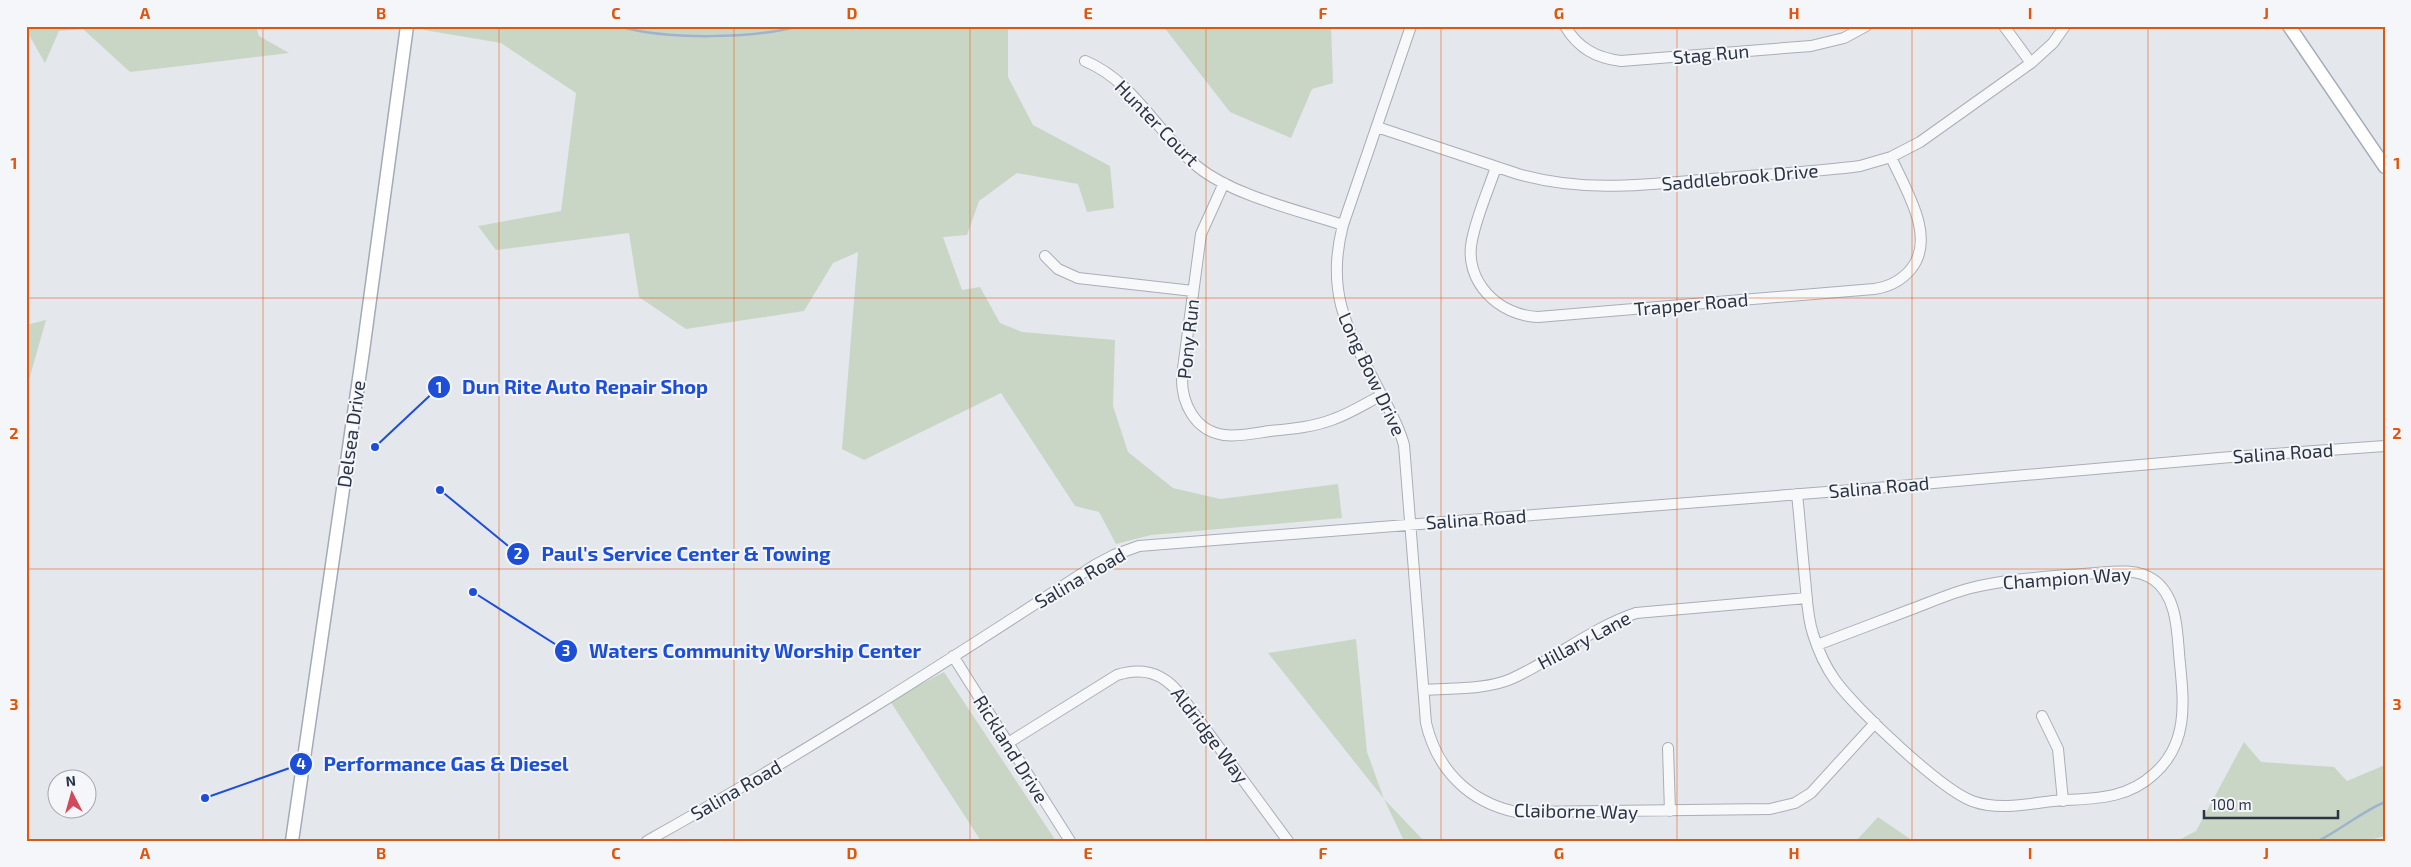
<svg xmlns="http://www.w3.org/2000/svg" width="2411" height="867" font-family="'Exo 2',sans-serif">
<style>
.green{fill:#c9d6c5}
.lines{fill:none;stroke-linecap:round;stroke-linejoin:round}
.stream{stroke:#9fb4cc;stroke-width:2.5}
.minor-casing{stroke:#a9aeb7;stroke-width:12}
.major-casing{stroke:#a3abb8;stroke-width:15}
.minor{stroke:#f7f8fa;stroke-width:10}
.major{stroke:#fff;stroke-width:12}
.grid{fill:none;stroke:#df570f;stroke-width:1;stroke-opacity:0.55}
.labels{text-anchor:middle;stroke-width:4;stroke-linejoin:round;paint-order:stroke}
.street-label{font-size:19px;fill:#2b3445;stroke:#f4f6f9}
.leader{fill:none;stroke:#1d4ed8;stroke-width:2}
.callout-dot{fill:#1d4ed8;stroke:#f4f6f9;stroke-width:2}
.mark-label{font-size:15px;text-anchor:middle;font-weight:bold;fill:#fff}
.callout-label{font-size:20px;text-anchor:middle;font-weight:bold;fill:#1d4ed8;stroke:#f4f6f9;stroke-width:4;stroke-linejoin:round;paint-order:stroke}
.neatline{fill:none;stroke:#df570f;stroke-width:2}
.grid-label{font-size:16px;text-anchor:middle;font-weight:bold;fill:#df570f}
</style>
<rect width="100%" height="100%" fill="#e4e7ec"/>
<path class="green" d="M26,26H256L259,36L289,53L130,72L83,29L59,31L45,63L29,35H26Z
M424,26H1008V77L1033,125L1110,166L1114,208L1087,212L1078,184L1017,173L979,201L967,235L943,237L962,290L980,287L1000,323L1022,332L1115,340L1113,406L1128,452L1173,488L1220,499L1338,484L1342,518L1151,535L1116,544L1099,512L1075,506L1001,393L864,460L842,449L858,252L833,263L804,311L686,329L639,297L629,233L496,250L478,226L561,211L576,93L501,43L424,30Z
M1163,26H1331L1333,83L1312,89L1291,138L1230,112Z
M46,320L26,390V325Z
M1356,639L1367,752L1384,799L1424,841H1404L1384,799L1268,653Z
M944,672L1056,841H981L890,701Z
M2244,742L2261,762L2334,767L2347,781L2385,765V836L2367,841H2177L2196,831Z
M1878,817L1913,841H1856Z"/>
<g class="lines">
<path class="stream" d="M618,26C666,40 751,39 800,26
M2318,841C2342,829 2361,812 2385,802"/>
<g class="minor-casing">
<path id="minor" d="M1411,26L1343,225C1324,297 1351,335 1382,396C1391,412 1399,427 1404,445L1426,723C1437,770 1469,802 1516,812L1770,809L1795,803L1811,793L1875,723
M1565,26C1578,48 1596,58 1621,61L1811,46L1844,38L1866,26
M2004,26L2031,63
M1085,61C1134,81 1158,134 1198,167C1234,196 1298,210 1343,225
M1377,127L1518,174C1588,194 1652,184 1723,178C1768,174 1815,172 1860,166L1891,157L1920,142L2031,63L2053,43L2065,26
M1496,167C1488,191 1477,215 1472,240C1463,281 1499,316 1538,317L1874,289C1889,287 1901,281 1911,269C1937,237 1905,189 1891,157
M1224,183L1201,234L1182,376C1181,403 1195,431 1224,435C1239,437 1256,433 1270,431C1291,429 1314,427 1334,419C1351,413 1366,403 1382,395
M1045,256L1058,269L1078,278L1193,291
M1797,494C1800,522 1802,550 1805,579C1807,597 1807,616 1813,634C1818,650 1825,666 1835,680C1855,708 1944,793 1975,802C1999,810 2028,804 2053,801C2090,798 2125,801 2154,774C2188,744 2184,704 2180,664C2177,637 2179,598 2154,580C2134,566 2106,573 2083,574C2045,577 2007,579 1971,588C1951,593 1931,602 1912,609C1880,621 1849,633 1817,645
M953,656L1070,841
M1424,690C1451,688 1485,690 1511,679C1554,660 1591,628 1636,613L1807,598
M2042,716L2058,749L2063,801
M1008,743L1117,675C1142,667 1162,672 1179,693L1288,841
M1668,748L1670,811
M647,841C800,756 948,661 1095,565L1114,555L1139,546L1865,489L2231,457L2385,446"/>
</g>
<g class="major-casing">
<path id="major" d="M2289,26L2385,167
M292,841L363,351L407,26"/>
</g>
<use href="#minor" class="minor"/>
<use href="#major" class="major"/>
</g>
<path class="grid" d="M263,26V841M499,26V841M734,26V841M970,26V841M1206,26V841M1441,26V841M1677,26V841M1912,26V841M2148,26V841M26,298H2385M26,569H2385"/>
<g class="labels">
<g class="street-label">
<text transform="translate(1711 54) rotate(-5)" y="7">Stag Run</text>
<text transform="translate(1157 123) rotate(46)" y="7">Hunter Court</text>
<text transform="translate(1740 177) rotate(-5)" y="7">Saddlebrook Drive</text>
<text transform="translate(1691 304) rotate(-5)" y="7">Trapper Road</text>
<text transform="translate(1188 339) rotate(-84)" y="7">Pony Run</text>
<text transform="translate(1372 374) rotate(65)" y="7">Long Bow Drive</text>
<text transform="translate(351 434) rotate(-82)" y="7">Delsea Drive</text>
<text transform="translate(2283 453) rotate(-4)" y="7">Salina Road</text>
<text transform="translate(1879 487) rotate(-5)" y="7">Salina Road</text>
<text transform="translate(1476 519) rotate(-4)" y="7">Salina Road</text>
<text transform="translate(1080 578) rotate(-30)" y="7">Salina Road</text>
<text transform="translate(2067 578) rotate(-4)" y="7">Champion Way</text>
<text transform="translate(1584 640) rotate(-28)" y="7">Hillary Lane</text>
<text transform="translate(1210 735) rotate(53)" y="7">Aldridge Way</text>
<text transform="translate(1011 749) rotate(58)" y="7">Rickland Drive</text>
<text transform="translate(736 790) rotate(-30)" y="7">Salina Road</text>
<text transform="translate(1576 811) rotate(1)" y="7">Claiborne Way</text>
</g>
</g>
<path class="leader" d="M375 447L439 387M440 490L518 554M473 592L566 651M205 798L301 764"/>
<g class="callout-dot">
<circle cx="375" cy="447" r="5"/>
<circle cx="440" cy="490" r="5"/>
<circle cx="473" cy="592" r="5"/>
<circle cx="205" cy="798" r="5"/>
<circle cx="439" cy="387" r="12"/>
<circle cx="518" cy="554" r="12"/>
<circle cx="566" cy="651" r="12"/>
<circle cx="301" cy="764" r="12"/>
</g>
<g class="mark-label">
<text x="439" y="393">1</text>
<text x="518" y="559">2</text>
<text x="566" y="656">3</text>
<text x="301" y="769">4</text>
</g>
<g class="callout-label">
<text x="585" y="394">Dun Rite Auto Repair Shop</text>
<text x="686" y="561">Paul's Service Center &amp; Towing</text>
<text x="755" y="658">Waters Community Worship Center</text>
<text x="446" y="771">Performance Gas &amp; Diesel</text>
</g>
<rect width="2411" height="867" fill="none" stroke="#f4f6f9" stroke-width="55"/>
<g transform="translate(72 794) rotate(354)"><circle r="24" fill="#f4f6f9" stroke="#a4a8b1"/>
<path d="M0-4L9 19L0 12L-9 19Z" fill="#d1495b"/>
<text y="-8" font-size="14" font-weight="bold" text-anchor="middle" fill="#2b3445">N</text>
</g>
<path d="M2204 810v8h134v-8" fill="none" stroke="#2b3445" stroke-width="2.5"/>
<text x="2211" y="810" font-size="15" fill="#2b3445" stroke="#f4f6f9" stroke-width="4" paint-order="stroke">100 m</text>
<rect x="28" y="28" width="2356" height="812" class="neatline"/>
<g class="grid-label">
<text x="145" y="19">A</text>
<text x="381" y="19">B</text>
<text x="616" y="19">C</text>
<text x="852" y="19">D</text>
<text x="1088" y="19">E</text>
<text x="1323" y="19">F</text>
<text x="1559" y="19">G</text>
<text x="1794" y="19">H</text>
<text x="2030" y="19">I</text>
<text x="2266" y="19">J</text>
<text x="14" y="169">1</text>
<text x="2397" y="169">1</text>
<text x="14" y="439">2</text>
<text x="2397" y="439">2</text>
<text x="14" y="710">3</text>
<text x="2397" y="710">3</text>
<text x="145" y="859">A</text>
<text x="381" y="859">B</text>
<text x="616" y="859">C</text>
<text x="852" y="859">D</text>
<text x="1088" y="859">E</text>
<text x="1323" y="859">F</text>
<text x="1559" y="859">G</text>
<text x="1794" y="859">H</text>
<text x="2030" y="859">I</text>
<text x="2266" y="859">J</text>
</g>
</svg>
